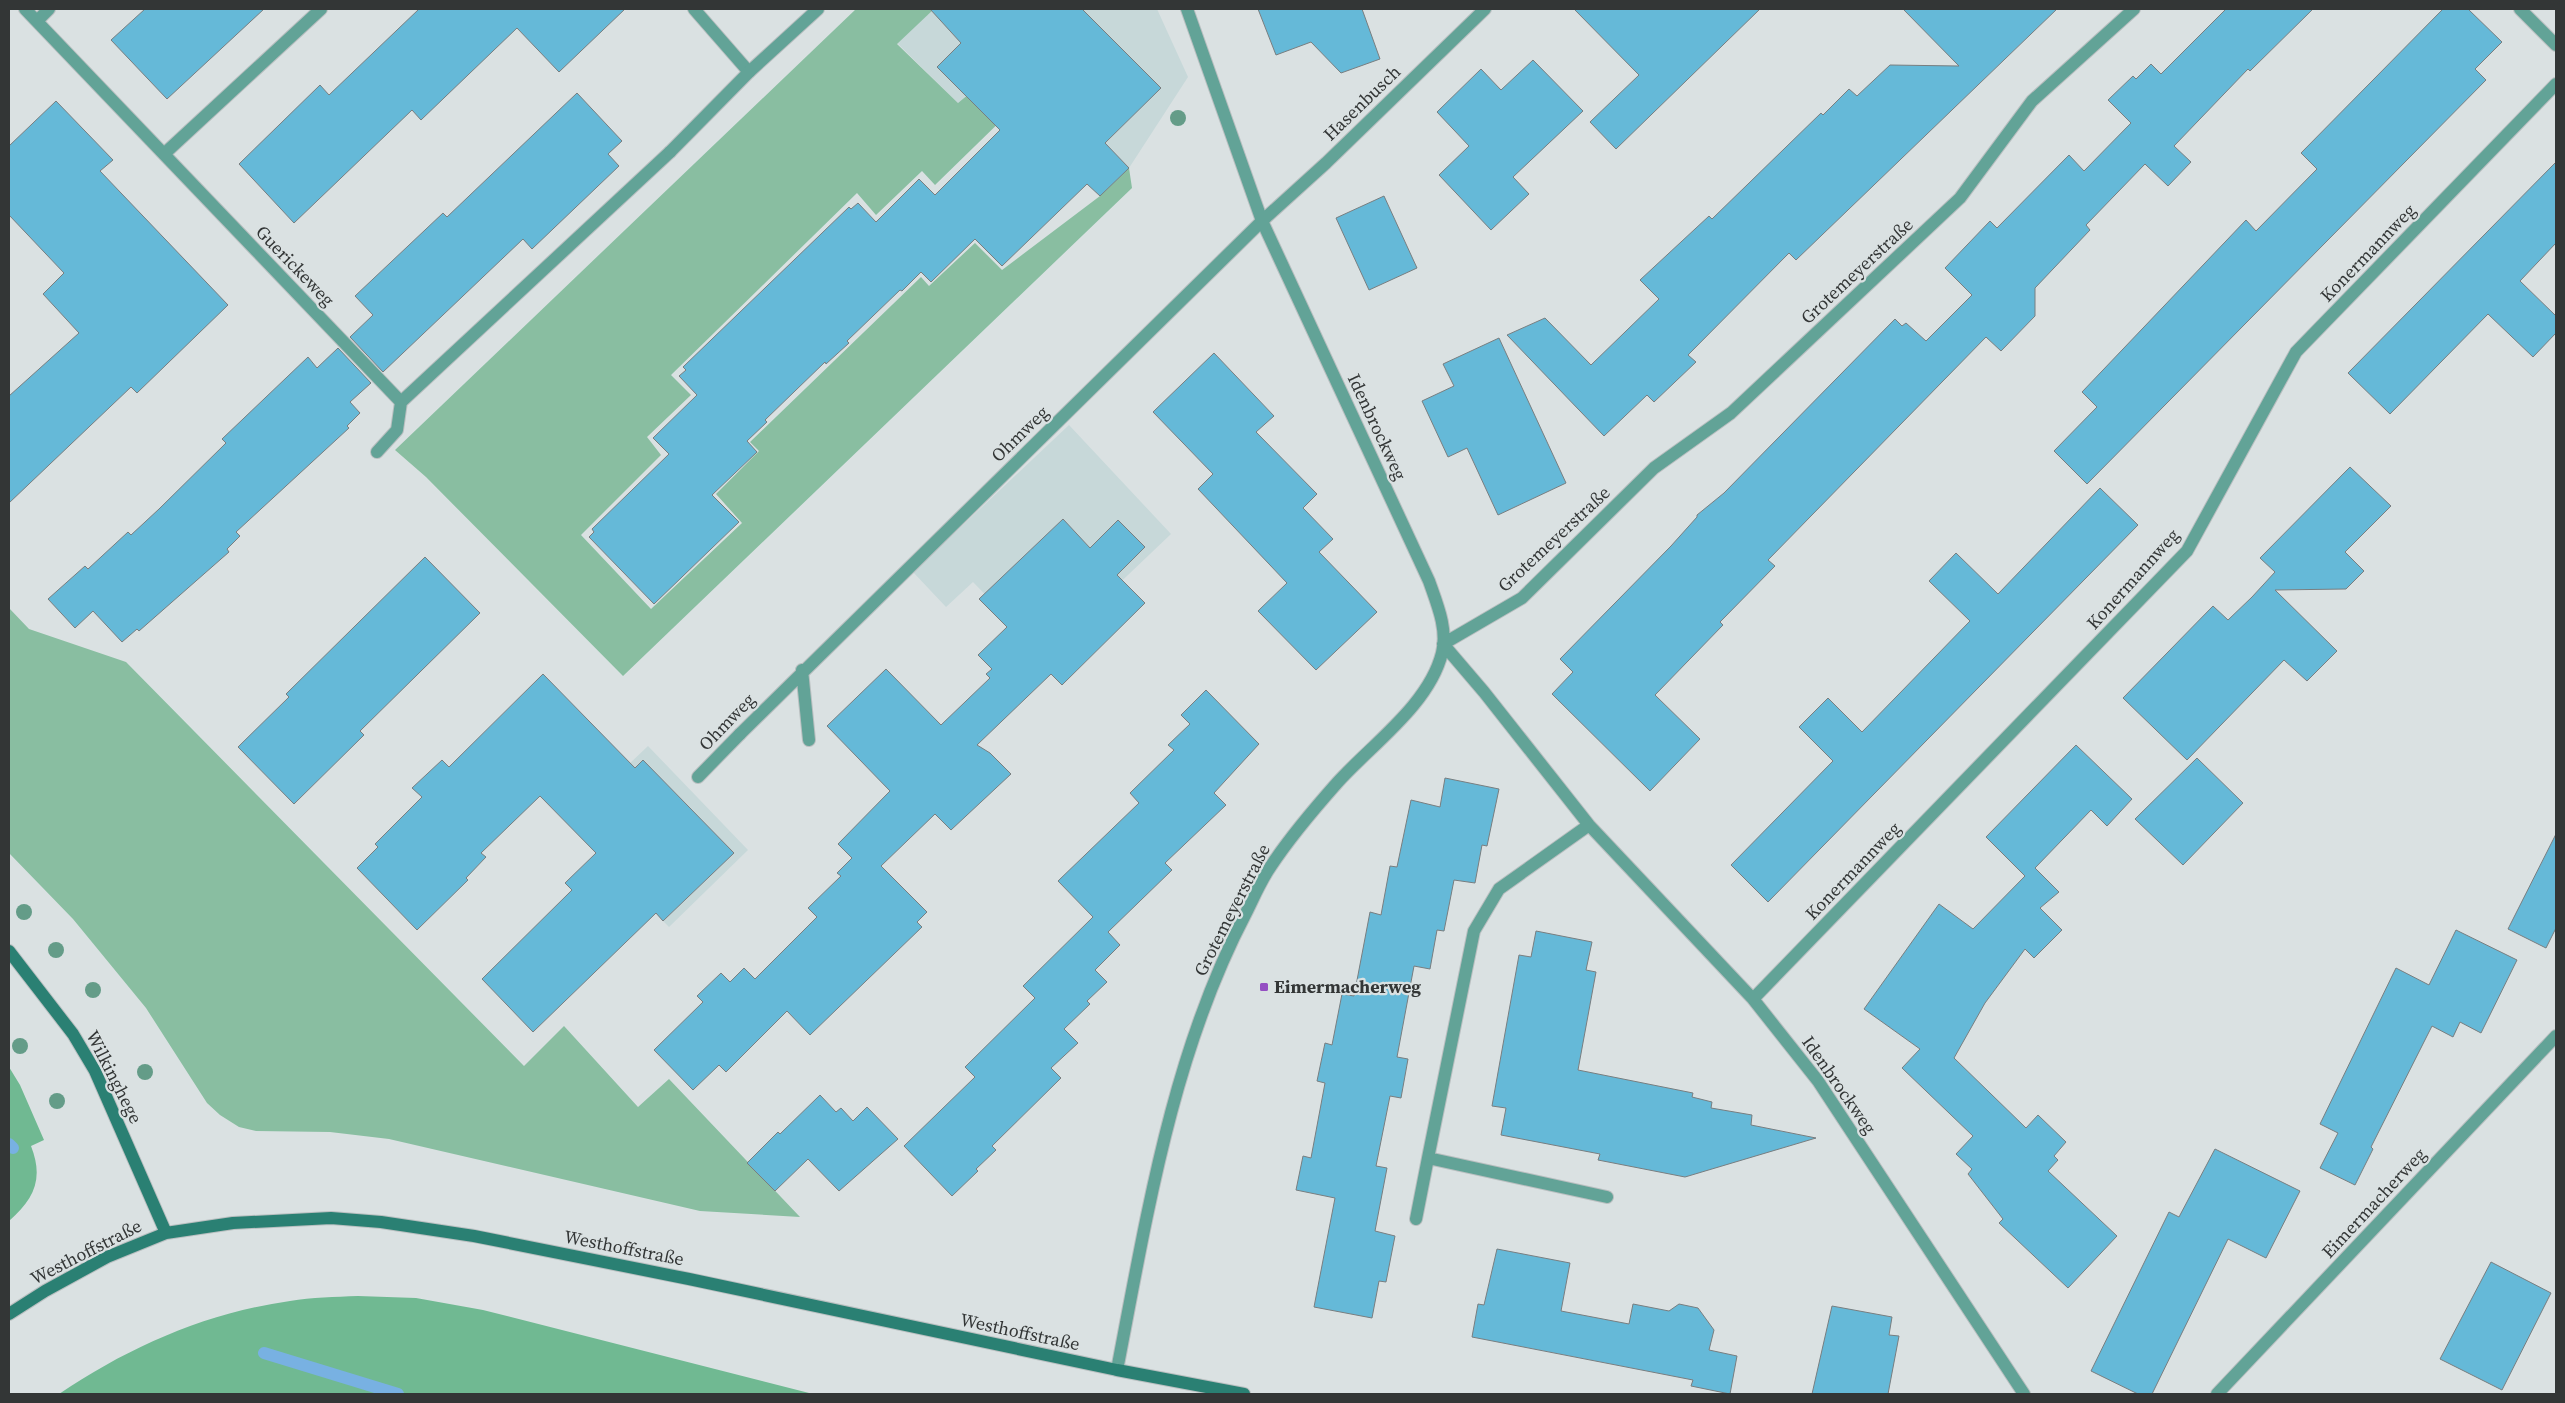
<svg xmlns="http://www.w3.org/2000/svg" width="2565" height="1403" font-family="'Source Serif 4',serif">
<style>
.built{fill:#c7d8d9}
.green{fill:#89bea1}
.forest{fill:#70b992}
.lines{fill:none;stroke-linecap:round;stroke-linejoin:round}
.stream{stroke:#78b1e2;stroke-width:12}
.building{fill:#65b9d8;stroke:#787e80}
.lane-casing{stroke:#b9bfc0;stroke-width:14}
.street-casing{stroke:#b9bfc0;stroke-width:14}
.secondary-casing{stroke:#b9bfc0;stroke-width:14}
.lane{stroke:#62a397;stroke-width:12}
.street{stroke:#62a397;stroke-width:12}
.secondary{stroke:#2a8073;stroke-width:12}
.tree{fill:#649c88}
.poi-dot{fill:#944ec2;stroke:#dae1e2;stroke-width:2}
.labels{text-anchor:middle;stroke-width:4.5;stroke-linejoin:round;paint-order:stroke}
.street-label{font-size:18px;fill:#333636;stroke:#dae1e2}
.poi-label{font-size:18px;font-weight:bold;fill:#333636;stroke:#dae1e2;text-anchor:start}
</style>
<rect width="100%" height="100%" fill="#dae1e2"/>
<path class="built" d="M934,9H1157L1188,77L1129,168L1100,196L986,79L958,103L897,43Z
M1069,425L1171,534L1044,655L973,582L946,607L913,572Z
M648,746L748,850L669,927L567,823Z"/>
<path class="green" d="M856,9H934L897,44L958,103L987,79L1014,108L935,185L922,171L876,215L857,193L671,375L691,395L647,437L661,455L581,535L651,609L742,523L716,494L759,451L750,442L921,277L929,286L975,243L1002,270L1100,196L1129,168L1132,188L623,676L426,477L395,450Z
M9,608L29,629L126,662L524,1066L564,1026L638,1107L669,1079L800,1217L700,1211L389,1139L330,1132L256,1131L239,1127L220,1115L207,1103L146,1008L73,919L9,853Z"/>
<path class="forest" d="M9,1067L20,1085L44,1140L31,1146C44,1179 34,1199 9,1221Z
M358,1296L416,1298L483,1310L813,1394H59C129,1347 205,1313 290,1301C312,1297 335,1297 358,1296Z"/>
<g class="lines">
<path class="stream" d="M9,1144L13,1148
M264,1353L398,1394"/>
</g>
<path class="building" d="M145,9H264L167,99L111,40Z
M419,9H625L559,72L517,28L421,120L412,110L294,223L239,164L320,85L329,95Z
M930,9H1082L1161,88L1105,143L1129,168L1100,196L1087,184L1002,266L975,239L931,282L921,272L902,291L900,290L847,341L849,343L826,364L825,362L765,420L767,422L747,441L757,452L712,495L739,522L654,604L589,537L594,532L592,529L669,454L653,438L697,395L679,376L686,370L683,367L849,207L851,209L858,203L876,222L919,179L935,195L1000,130L937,67L961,43Z
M1258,9H1362L1380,59L1341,73L1311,42L1276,55Z
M1574,9H1760L1616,149L1590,122L1639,75Z
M1903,9H2057L1796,260L1789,253L1688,355L1696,362L1654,402L1647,395L1604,436L1507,335L1545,318L1591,365L1659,299L1640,280L1709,216L1712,219L1821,113L1823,115L1849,89L1857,96L1890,65L1959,66Z
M2226,9H2313L2250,71L2248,69L2174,146L2191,162L2168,186L2145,164L2086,225L2090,230L2035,288V316L2001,351L1986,337L1768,560L1775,566L1720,622L1723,625L1655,695L1700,739L1650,791L1552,694L1573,672L1560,659L1671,546L1697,517V515L1724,493L1895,319L1902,326L1906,323L1926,341L1972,295L1945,268L1990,221L1997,228L2069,155L2084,171L2131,123L2108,100L2133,76L2136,79L2151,64L2161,74Z
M2443,9H2468L2502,42L2475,69L2486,80L2087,484L2054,451L2097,407L2082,392L2246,220L2256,231L2317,169L2301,153Z
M1533,60L1583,111L1513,177L1529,194L1491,230L1439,175L1469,146L1437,112L1481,69L1501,90Z
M577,93L622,141L608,154L619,166L532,249L523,239L383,372L350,337L373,315L355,296L443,213L447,217Z
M56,101L113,160L100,171L228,305L137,393L131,387L9,503V396L79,333L43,294L64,273L9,215V146Z
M2556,162V243L2520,281L2556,316V333L2533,357L2488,314L2390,414L2348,373Z
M1384,196L1417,268L1369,290L1336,218Z
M1499,338L1566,483L1498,515L1467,448L1448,457L1422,401L1454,386L1443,364Z
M338,348L371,383L350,402L360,413L347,426L349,428L236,532L240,536L227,549L229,552L139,631L137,629L122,642L93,611L75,628L48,599L85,566L88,569L128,532L131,535L159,509L226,443L222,439L308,357L317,368Z
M1214,353L1274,416L1256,432L1317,494L1303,508L1333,539L1319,552L1377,612L1316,670L1258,611L1287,583L1198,489L1213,474L1153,412Z
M2350,467L2391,506L2345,552L2364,571L2346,589L2275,590L2337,651L2307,681L2284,660L2187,760L2123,698L2213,606L2228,620L2252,597L2275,572L2260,558Z
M2100,488L2138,525L1768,902L1731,865L1833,761L1799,727L1828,698L1862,732L1970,621L1929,581L1956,553L1998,594Z
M1063,519L1090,548L1118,520L1145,547L1117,575L1145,603L1062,685L1051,674L977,745L990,753L1011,774L951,830L935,814L881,866L927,912L917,922L922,927L810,1035L787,1011L726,1072L719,1065L693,1090L654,1050L703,1002L697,996L721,973L730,982L744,968L755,979L817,917L808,908L841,876L837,873L852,858L838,844L890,791L827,726L886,669L941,725L990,678L986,674L992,669L978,655L1007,627L979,599Z
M425,557L480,613L360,731L364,735L294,804L238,747L289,697L286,694Z
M543,674L635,768L643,760L734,853L663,921L656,913L533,1032L482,979L572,890L565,883L596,853L540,796L481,853L486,857L466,878L468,880L417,930L357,868L378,847L375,844L422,797L412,788L442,760L449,767Z
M1206,690L1259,744L1214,793L1226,805L1165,863L1172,870L1108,932L1120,945L1095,970L1107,982L1087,1001L1090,1004L1064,1029L1078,1043L1051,1068L1061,1078L992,1146L996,1150L976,1169L978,1171L952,1196L904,1146L975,1077L965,1067L1035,998L1023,986L1093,917L1058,881L1139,803L1130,793L1174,750L1168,745L1190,724L1181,715Z
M2076,745L2132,799L2107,826L2091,810L2035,868L2059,892L2040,908L2062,930L2034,958L2025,949L1985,1003L1954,1058L2026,1128L2038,1115L2066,1142L2054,1156L2058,1160L2048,1171L2117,1236L2068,1288L1999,1223L2003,1219L1968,1174L1972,1169L1956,1154L1973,1136L1902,1068L1920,1049L1864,1009L1939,904L1973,929L2025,876L1986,837Z
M2197,758L2243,803L2183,865L2135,819Z
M1445,778L1499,789L1487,846L1482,845L1475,883L1454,880L1444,931L1437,930L1430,969L1414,966L1397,1057L1408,1059L1401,1098L1390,1096L1376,1166L1387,1168L1375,1231L1395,1236L1386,1282L1379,1281L1372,1318L1314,1307L1335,1198L1296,1190L1303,1156L1311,1158L1325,1083L1317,1081L1325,1043L1332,1045L1342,994L1354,996L1370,912L1381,915L1390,866L1397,867L1411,800L1440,807Z
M2556,834V928L2546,948L2508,929Z
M2456,930L2517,960L2481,1033L2460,1022L2453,1037L2432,1026L2371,1147L2373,1149L2355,1185L2320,1168L2338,1133L2320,1124L2396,968L2429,985Z
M1536,931L1592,942L1586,970L1596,972L1578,1070L1693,1093L1692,1097L1712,1102L1711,1108L1752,1115L1751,1125L1816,1138L1685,1177L1598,1160L1600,1154L1501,1135L1506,1108L1492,1106L1519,955L1531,957Z
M820,1095L836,1112L841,1108L853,1121L867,1107L898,1139L839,1191L808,1159L775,1191L747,1163L778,1132L780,1134Z
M2215,1149L2300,1191L2266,1258L2228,1239L2152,1394H2138L2091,1371L2169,1212L2179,1217Z
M1497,1249L1570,1263L1561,1311L1629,1324L1633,1304L1669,1311L1679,1304L1698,1308L1714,1330L1709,1350L1737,1356L1730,1394L1691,1386L1693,1380L1472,1337L1478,1304L1484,1305Z
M2491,1262L2551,1293L2502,1390L2440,1359Z
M1832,1306L1892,1317L1889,1335L1899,1336L1888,1394H1812Z"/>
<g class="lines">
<g class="lane-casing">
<path id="lane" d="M25,9L401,402
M694,9L749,72
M37,21L49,9
M164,154L321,9
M377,452L397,430L401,402L670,152
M698,777L740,734"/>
</g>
<g class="street-casing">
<path id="street" d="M2520,9L2556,45
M670,152L749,72L818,9
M1443,644L1484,692L1589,825L1753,999L1818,1081L2024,1394
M1443,644L1522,598L1654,468L1731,413L1960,198L2032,101L2134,9
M802,670L809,740
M740,734L1262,221L1326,163L1485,9
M1589,825L1499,889L1474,931L1428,1158L1607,1197
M1753,999L2187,551L2296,352L2556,84
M1416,1219L1428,1158
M1117,1370C1147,1215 1172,1054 1246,913C1254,897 1261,880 1271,866C1290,837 1314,809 1337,783C1371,745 1429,705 1442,653C1448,629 1437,604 1429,581L1262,221L1187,9
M2217,1394L2556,1036"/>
</g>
<g class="secondary-casing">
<path id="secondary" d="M9,951L73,1034L95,1071L166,1233
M9,1314L45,1291L107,1257L166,1233L233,1223L331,1218L381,1222L474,1236L689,1279L1117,1370L1244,1394"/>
</g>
<use href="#lane" class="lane"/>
<use href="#street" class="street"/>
<use href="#secondary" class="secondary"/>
</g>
<g class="tree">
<circle cx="1178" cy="118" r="8"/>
<circle cx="24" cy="912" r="8"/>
<circle cx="56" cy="950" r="8"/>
<circle cx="93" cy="990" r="8"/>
<circle cx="20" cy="1046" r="8"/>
<circle cx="145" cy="1072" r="8"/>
<circle cx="57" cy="1101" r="8"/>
</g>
<rect class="poi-dot" x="1259" y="982" width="10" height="10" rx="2.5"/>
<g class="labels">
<g class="street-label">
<text transform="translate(1362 103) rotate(-44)" y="6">Hasenbusch</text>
<text transform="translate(2368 253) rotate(-46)" y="6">Konermannweg</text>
<text transform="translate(295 266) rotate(46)" y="6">Guerickeweg</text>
<text transform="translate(1857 271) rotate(-43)" y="6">Grotemeyerstraße</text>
<text transform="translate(1377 427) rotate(65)" y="6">Idenbrockweg</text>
<text transform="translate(1020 434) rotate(-44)" y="6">Ohmweg</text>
<text transform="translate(1554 539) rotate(-43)" y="6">Grotemeyerstraße</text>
<text transform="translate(2133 579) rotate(-48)" y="6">Konermannweg</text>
<text transform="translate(727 722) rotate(-46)" y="6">Ohmweg</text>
<text transform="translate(1853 871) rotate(-46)" y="6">Konermannweg</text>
<text transform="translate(1232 910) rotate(-63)" y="6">Grotemeyerstraße</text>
<text transform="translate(114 1077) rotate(63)" y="6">Wilkinghege</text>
<text transform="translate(1839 1085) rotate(55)" y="6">Idenbrockweg</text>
<text transform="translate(2374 1203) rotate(-47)" y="6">Eimermacherweg</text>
<text transform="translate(624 1248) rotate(11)" y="6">Westhoffstraße</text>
<text transform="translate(86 1252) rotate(-27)" y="6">Westhoffstraße</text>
<text transform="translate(1020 1332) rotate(12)" y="6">Westhoffstraße</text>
</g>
<g class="poi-label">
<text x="1274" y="993">Eimermacherweg</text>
</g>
</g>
<rect width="2565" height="1403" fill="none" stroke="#333636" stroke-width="20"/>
</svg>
